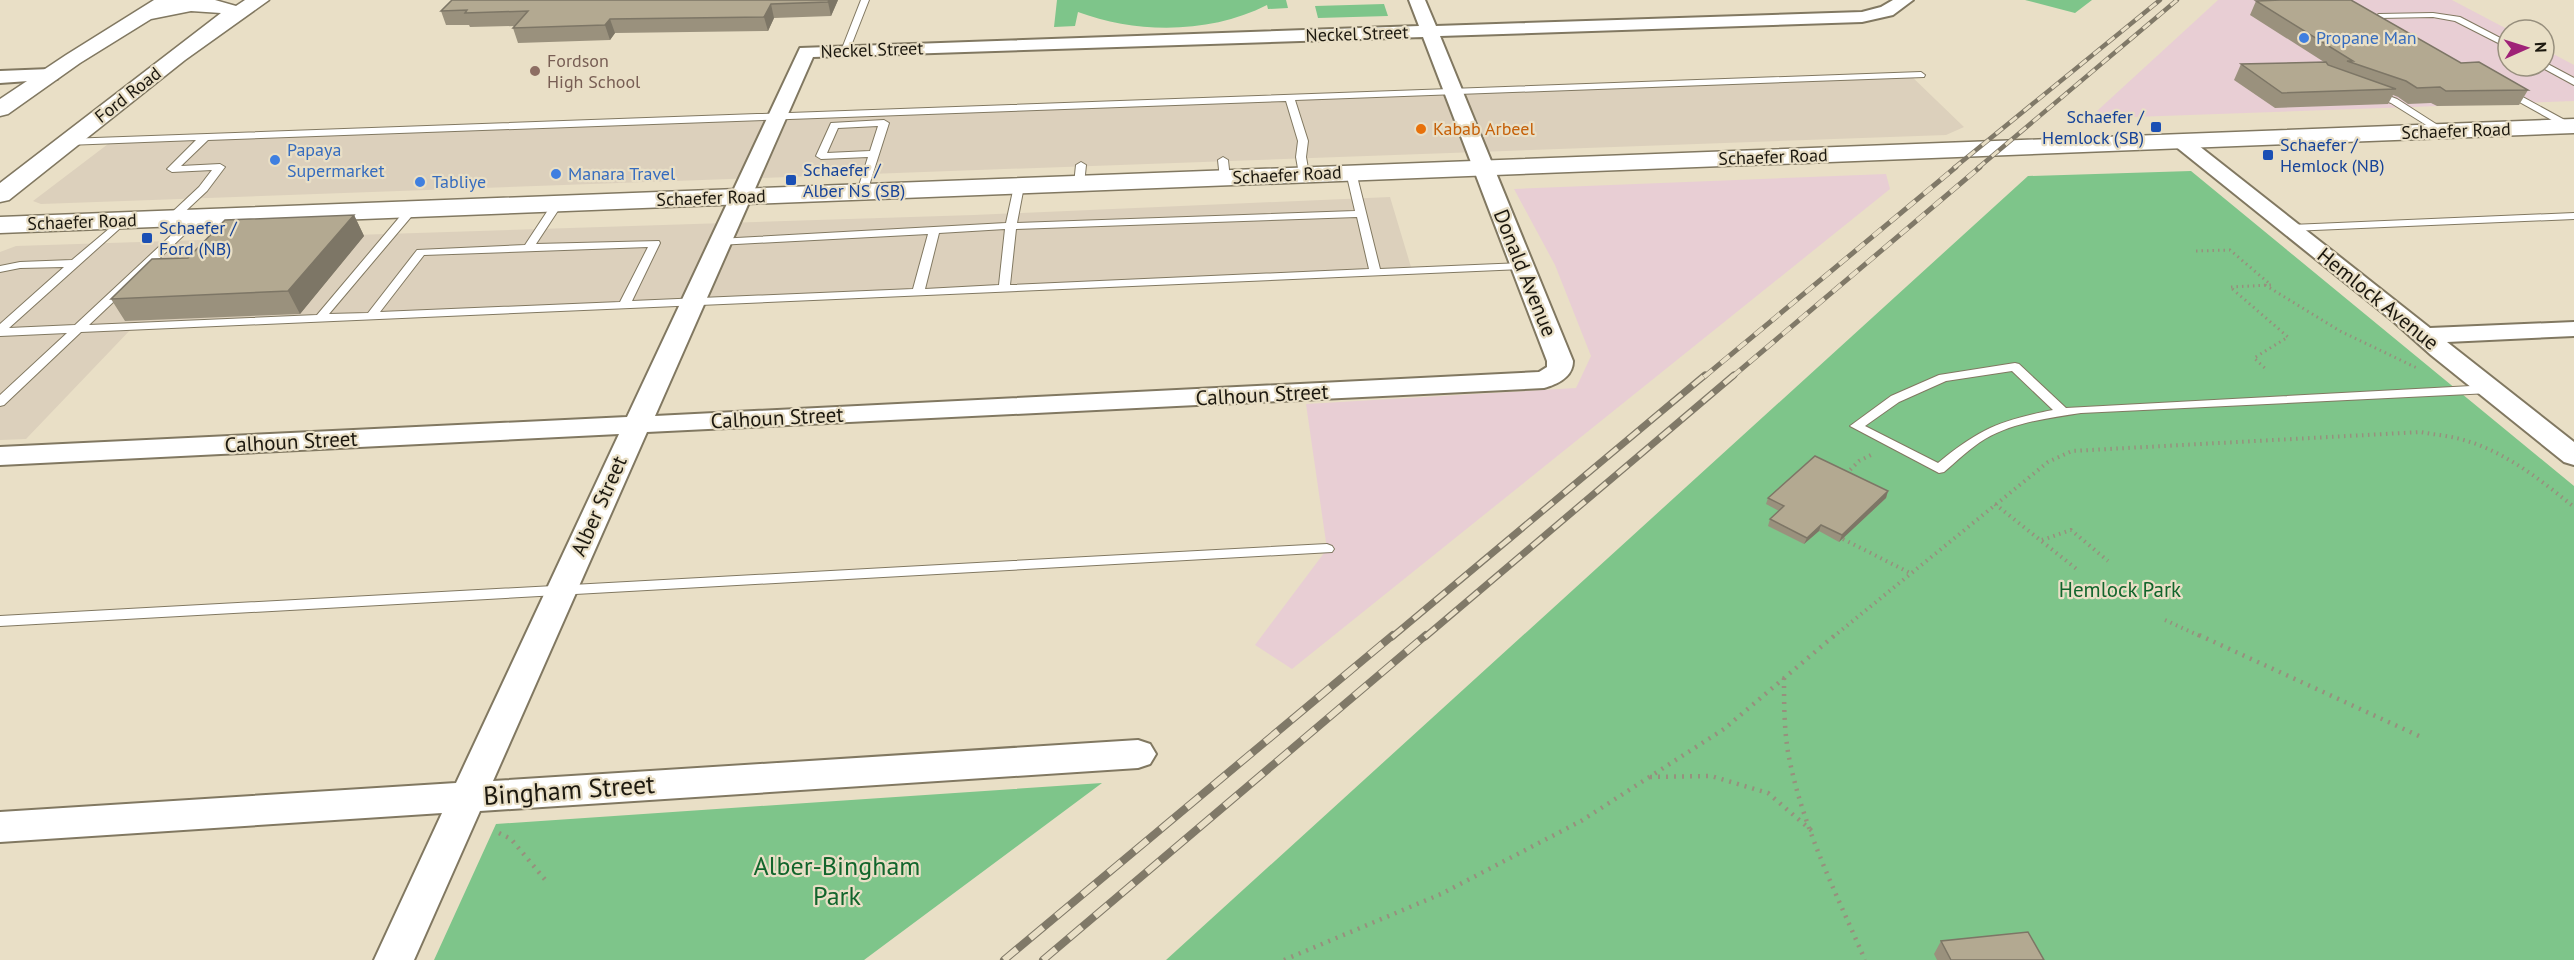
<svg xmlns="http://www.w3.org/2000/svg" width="2574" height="960" font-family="'PT Sans',sans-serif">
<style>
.commercial{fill:#dcd0bc}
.industrial{fill:#e8ced4}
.green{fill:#7ec58a}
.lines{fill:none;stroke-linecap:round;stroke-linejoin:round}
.lane-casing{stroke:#817861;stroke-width:2}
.street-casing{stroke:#817861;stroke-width:4}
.secondary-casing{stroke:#817861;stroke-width:3}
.primary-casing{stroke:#817861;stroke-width:3}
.path-far2{stroke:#97907d;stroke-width:3;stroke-dasharray:1.5 4;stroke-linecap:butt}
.path-far1{stroke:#97907d;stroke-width:4;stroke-dasharray:1.5 4.5;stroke-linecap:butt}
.path{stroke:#97907d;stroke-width:4.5;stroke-dasharray:2 6;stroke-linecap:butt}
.lane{fill:#fff;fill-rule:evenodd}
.street{fill:#fff;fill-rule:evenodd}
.secondary{fill:#fff;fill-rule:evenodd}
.primary{fill:#fff;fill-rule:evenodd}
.rail-far3-casing{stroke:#807968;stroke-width:4.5}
.rail-far2-casing{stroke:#807968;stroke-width:5}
.rail-far1-casing{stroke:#807968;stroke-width:7}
.rail-casing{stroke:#807968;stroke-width:8}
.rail-far3{stroke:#e9dfc6;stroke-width:3;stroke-dasharray:9;stroke-linecap:butt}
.rail-far2{stroke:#e9dfc6;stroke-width:4;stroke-dasharray:11;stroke-linecap:butt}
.rail-far1{stroke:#e9dfc6;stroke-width:4.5;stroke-dasharray:14;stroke-linecap:butt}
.rail{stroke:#e9dfc6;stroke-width:6;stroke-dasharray:17;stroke-linecap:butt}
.wall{fill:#9a917d}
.shaded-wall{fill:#7d7666}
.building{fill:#b3a991;stroke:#7d7666;stroke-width:1.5}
.shop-dot{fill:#3f7fe0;stroke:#e9dfc6;stroke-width:2}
.education-dot{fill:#8d6e63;stroke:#e9dfc6;stroke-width:2}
.transit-dot{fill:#1a4fb4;stroke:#e9dfc6;stroke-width:2}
.food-dot{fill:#e8710a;stroke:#e9dfc6;stroke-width:2}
.labels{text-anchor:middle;stroke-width:4.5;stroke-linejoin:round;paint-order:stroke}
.far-street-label{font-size:18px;fill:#1c180f;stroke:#e9dfc6}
.far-shop-label{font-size:18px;fill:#366cbe;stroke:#e9dfc6;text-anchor:start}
.far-education-label{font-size:18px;fill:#785e54;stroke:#e9dfc6;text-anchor:start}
.far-transit-label{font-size:18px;fill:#164399;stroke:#e9dfc6;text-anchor:start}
.far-food-label{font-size:18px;fill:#c56008;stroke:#e9dfc6;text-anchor:start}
.street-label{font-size:21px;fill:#1c180f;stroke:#e9dfc6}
.park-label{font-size:21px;fill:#12652c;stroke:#e9dfc6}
.near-street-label{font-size:26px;fill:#1c180f;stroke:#e9dfc6}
.near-park-label{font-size:26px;fill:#12652c;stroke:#e9dfc6}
</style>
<rect width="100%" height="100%" fill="#e9dfc6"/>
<path class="commercial" d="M1908,73L1964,127L1946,135L41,204L33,201L112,141Z
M1390,197L1411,267L134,326L26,439L0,440V252L16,246L974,215Z"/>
<path class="industrial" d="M2218,0H2452L2509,30L2508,66H2544V49L2574,65V101L2106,118L2097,111Z
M1886,174L1890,189L1292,669L1255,645L1327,549L1306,404L1576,388L1591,356L1555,265L1514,189Z"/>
<path class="green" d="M1057,0H1286L1288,8L1268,9L1267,5C1210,34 1137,34 1078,12L1075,26L1054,27Z
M2025,0H2092L2075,13Z
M1384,4L1388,16L1318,18L1315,6Z
M2191,171L2574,486V960H1166L2028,176Z
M1102,783L864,960H434L496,824Z"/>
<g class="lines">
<g class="lane-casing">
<path id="lane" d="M861,0H869L849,51L842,53L841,51Z
M2433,13L2460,17L2508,42V48L2455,21L2433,17L2379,18L2375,16L2379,14Z
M2544,62L2574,78V85L2541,67L2544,66Z
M1921,72L1925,75L1924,77L1295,100L1308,141L1306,157L1309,174L1304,177L1299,174L1296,157L1298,141L1286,101L208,140L181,166L220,164L225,167L207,191L176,220H168V216L199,187L212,170L172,172L167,169L196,140L67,145L62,142L67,139Z
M2508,89L2572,124L2574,126L2566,128L2505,94L2504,92Z
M2373,90L2397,99L2447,131L2439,133L2391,103L2370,95L2368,93Z
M884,120L889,123L867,192L866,194H858L857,192L868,157L821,159L816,156L831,123ZM878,126L870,151L827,153L838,128Z
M1223,157L1228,160L1230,179L1225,182L1220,179L1218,160Z
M1081,162L1086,165L1084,184L1079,187L1074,184L1076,165Z
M1351,169L1356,172L1380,269L1522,263L1528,266L1522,269L81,332L4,405L0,406V395L67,333L0,336V324L64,267L20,268L0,272V266L20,262L72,260L123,217L128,220L127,222L9,328L75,325L193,215L197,214L202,217L201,219L89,325L317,315L408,207H416V211L329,314L368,313L417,250L525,245L554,201L558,200L563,203L536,244L659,241L660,243L632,301L913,289L928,234L718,245L713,242L718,239L1006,223L1014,186L1019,183L1024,186L1017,223L1355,211L1346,172ZM1357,217L1369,269L1010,285L1016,229ZM1005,229L999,285L925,289L939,233ZM648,247L620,302L380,312L424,255Z
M2574,213V219L2291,231L2286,228L2291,225Z
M2015,363L2019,364L2066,408L2490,385L2496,389L2490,393L2081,413C2049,418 2014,422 1985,439C1970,448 1957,461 1944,472L1939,473L1850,426L1891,396L1939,375ZM2012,371L2053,410C2001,420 1979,429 1938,463L1865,426L1899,402L1946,381Z
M1327,544L1332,546L1334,549L1332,552L0,626V616Z"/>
</g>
<g class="street-casing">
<path id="street" d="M1409,0H1425L1436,26L1862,12L1881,7L1893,0H1913L1893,15L1862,22L1440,36L1573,361C1573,377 1558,384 1544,388L647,432L493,781L1138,740L1150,744L1156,754L1150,764L1138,768L480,811L414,960H374L442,813L0,842V812L456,783L619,434L0,465V447L627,417L800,48L1419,26ZM1423,37L1547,361V367L1539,372L655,416L813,57Z
M50,69L57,71L59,75L57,79L0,83V71Z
M2182,136L2189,138L2430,328L2574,322V336L2447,342L2574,442V465L2564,462L2431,355L2393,321L2175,146L2172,142L2175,138Z"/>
</g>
<g class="secondary-casing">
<path id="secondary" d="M2574,119V133L0,233V217Z"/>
</g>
<g class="primary-casing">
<path id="primary" d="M154,0H215L236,6L245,0H269L185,60L9,200L0,202V183L221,13L191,11L151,19L80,63L8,114L0,116V99L66,55Z"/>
</g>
<path class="path-far2" d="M2196,251L2230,250L2271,285L2230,287L2288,337L2254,358L2267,370
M2265,285L2340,331L2419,369"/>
<path class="path-far1" d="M1846,474L1859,461L1871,455
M1995,504L2079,571
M1843,539L1910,573
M2042,540L2071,530L2108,561
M2165,620L2202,637
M1833,637L2048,462L2072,451L2421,432C2436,435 2452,436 2467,441C2507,453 2542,481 2574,507"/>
<path class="path" d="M2199,635L2419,736
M1784,678C1784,703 1784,727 1788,752C1801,824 1836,893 1865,960
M1650,777L1711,776L1768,793L1812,831
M499,833L511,839L547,882
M1284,960L1441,894L1581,821L1724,729L1835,635"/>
<use href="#lane" class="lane"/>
<use href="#street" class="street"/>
<use href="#secondary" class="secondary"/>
<use href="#primary" class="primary"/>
<g class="rail-far3-casing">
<path id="rail-far3" d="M1954,168L2160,0
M1978,168L2177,0"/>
</g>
<g class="rail-far2-casing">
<path id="rail-far2" d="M1704,377L1956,167
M1732,377L1980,167"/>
</g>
<g class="rail-far1-casing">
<path id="rail-far1" d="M1392,637L1705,375
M1425,637L1734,375"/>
</g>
<g class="rail-casing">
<path id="rail" d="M1004,960L1393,635
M1043,960L1426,635"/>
</g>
<use href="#rail-far3" class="rail-far3"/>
<use href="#rail-far2" class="rail-far2"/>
<use href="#rail-far1" class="rail-far1"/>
<use href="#rail" class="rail"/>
</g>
<path class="wall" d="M452,0H838L831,16L774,18L768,31L615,33L610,40L518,43L513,28L515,26L470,27L469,25H446L441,11Z
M2256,1L2461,63L2528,90L2519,105L2437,106L2431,103L2408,104L2398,97L2393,95L2388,104L2275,108L2234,80L2241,64L2324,62L2250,15Z
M354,215L364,236L300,314L125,321L111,299L188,258Z
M1888,491L1886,498L1839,542L1819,531L1804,544L1768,526L1770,519L1779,511L1766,504L1768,498Z
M1941,941L2044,960H1937L1934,954Z"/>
<path class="shaded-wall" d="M829,0H838L831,16L828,2Z
M771,4L774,18L768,31L764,17Z
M610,19L615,33L610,40L605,25Z
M354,215L364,236L300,314L288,291Z
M1888,491L1886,498L1839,542L1842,535Z
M1821,525L1819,531L1804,544L1807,538Z"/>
<path class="building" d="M452,0H829L828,2L771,4L764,17L610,19L605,25L513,28L528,11L465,13L467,10L441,11Z
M2281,0H2351L2461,63L2479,62L2528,90L2446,91L2440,87L2417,88L2406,81L2347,61H2353L2256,1Z
M2326,62L2328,65L2396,89L2282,93L2241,64Z
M354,215L288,291L111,299L152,259L188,258L225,220Z
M1815,456L1888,491L1842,535L1821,525L1807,538L1770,519L1784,506L1768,498Z
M2028,932L2044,960H1951L1941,941Z"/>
<g class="shop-dot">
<circle cx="2304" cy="38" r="6"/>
<circle cx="275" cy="160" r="6"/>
<circle cx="556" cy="174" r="6"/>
<circle cx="420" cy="182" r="6"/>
</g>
<circle class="education-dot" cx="535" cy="71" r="6"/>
<g class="transit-dot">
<rect x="2150" y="121" width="12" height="12" rx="3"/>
<rect x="2262" y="149" width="12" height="12" rx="3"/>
<rect x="785" y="174" width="12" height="12" rx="3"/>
<rect x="141" y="232" width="12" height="12" rx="3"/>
</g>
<circle class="food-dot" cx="1421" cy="129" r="6"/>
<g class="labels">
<g class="far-street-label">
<text transform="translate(1357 34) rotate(-2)" y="6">Neckel Street</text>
<text transform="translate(872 50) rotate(-2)" y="6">Neckel Street</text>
<text transform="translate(128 95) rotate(-38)" y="6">Ford Road</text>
<text transform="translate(2456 131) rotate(-2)" y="6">Schaefer Road</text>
<text transform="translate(1773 157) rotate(-2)" y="6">Schaefer Road</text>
<text transform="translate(1287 175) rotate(-3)" y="6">Schaefer Road</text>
<text transform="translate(711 198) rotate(-2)" y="6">Schaefer Road</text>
<text transform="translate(82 222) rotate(-2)" y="6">Schaefer Road</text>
</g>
<g class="far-shop-label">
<text x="2316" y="44">Propane Man</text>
<text x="287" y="156">Papaya<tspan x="287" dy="21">Supermarket</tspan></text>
<text x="568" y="180">Manara Travel</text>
<text x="432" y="188">Tabliye</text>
</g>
<g class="far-education-label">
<text x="547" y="67">Fordson<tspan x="547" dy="21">High School</tspan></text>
</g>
<g class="far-transit-label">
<text x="2144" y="123" text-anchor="end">Schaefer /<tspan x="2144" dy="21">Hemlock (SB)</tspan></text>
<text x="2280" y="151">Schaefer /<tspan x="2280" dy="21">Hemlock (NB)</tspan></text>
<text x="803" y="176">Schaefer /<tspan x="803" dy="21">Alber NS (SB)</tspan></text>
<text x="159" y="234">Schaefer /<tspan x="159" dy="21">Ford (NB)</tspan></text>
</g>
<g class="far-food-label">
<text x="1433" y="135">Kabab Arbeel</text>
</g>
<g class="street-label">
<text transform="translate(1525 273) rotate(68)" y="7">Donald Avenue</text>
<text transform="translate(2378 299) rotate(39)" y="7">Hemlock Avenue</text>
<text transform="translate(1262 395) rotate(-3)" y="7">Calhoun Street</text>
<text transform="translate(777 418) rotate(-3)" y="7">Calhoun Street</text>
<text transform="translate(291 442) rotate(-3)" y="7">Calhoun Street</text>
<text transform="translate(599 506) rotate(-66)" y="7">Alber Street</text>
</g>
<g class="park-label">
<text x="2120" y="597">Hemlock Park</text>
</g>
<g class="near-street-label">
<text transform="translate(569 790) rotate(-4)" y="9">Bingham Street</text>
</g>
<g class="near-park-label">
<text x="837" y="875">Alber-Bingham<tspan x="837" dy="30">Park</tspan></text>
</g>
</g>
<g transform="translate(2526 48) rotate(87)"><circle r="28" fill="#e9dfc6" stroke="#978f7d" stroke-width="1.5"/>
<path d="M0-4.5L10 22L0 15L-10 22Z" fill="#9f2277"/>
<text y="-9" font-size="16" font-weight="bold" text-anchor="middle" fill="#1c180f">N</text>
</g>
</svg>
